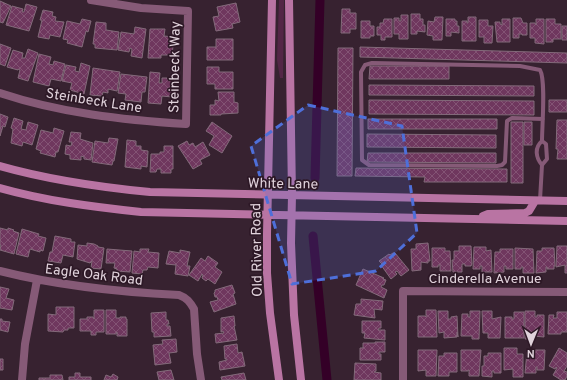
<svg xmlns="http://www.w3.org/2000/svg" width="567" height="380" font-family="Overpass,sans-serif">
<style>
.grass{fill:#532646}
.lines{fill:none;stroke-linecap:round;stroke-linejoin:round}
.canal{stroke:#340027;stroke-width:9}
.building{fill:url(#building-cross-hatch);stroke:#836a7a}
.service{stroke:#865a77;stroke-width:4}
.minor{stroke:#865a77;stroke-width:8}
.secondary{stroke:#b974a3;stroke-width:8}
.marked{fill:#4e6fd9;fill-opacity:0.2;stroke:#4e6fd9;stroke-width:3;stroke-dasharray:8 5;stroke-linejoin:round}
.labels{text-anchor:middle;stroke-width:3.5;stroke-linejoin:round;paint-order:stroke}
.street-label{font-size:14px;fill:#e0d2db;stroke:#2d1826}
</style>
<defs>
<pattern id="building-cross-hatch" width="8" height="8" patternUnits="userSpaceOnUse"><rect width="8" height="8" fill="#6f375e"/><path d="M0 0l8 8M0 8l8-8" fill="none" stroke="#835374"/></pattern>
</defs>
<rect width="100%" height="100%" fill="#372230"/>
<path class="grass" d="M279,0H284L283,78H280L277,60Z"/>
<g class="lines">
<path class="canal" d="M315,178L320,0
M313,236L327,380"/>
</g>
<path class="building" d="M0,1L11,6L3,23L0,22Z
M236,3L240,22L232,24L233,28L216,31L213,17L219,16L217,7Z
M26,4L37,7L29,31L6,25L12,6L23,9L22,12H24Z
M342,9H350V13H356V29H350V33H341Z
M43,10L53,12L52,16L56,17L55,21L64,22L60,37L50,35L49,39L38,37L42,20H40Z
M411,14H420V19H423V25H425V32L417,31V34H411Z
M401,15H408V39H399V34H394V18H399V21H401Z
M435,17H443L442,40H433V36L427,35L428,21L434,22Z
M468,17H476V41H462V21H467V23H468Z
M513,18H521L523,23H527V35H522V34H519V38H513Z
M82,19L91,21L88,32L86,31L82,47L67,43L68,40L63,39L67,21L80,24Z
M384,19H392V37H385V40H381V35H377V27H380V23H383Z
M446,19H455V21H457V26H459V33L451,32V36H446Z
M502,19H510V42H497L495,22H500V24L502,25Z
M536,19H544V44L535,43V38H530V23H535L536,25Z
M546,19H555V24H561V39H553V42H546Z
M479,20H488V26H493L492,43H484V37H479Z
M361,21H370V26H374V36H370V38H361Z
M96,22L106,23V30L119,32L117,50L95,48V44H93Z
M562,26H567V40H562Z
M135,27L146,29L142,58L131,56L132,49L130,48L129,52L118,50L121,32L134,34Z
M150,29H165L164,36L174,37L172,55H161V58H148Z
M216,39H233V60H207V47H216Z
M0,44L11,48L5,66L0,64Z
M360,47L567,53V63L360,57Z
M338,48H353L352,176H337Z
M28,49L38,53L28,81L18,78L20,70L18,69V70L7,67L13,50L23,53L22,58H25Z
M39,54L51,57L49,64L53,65L54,61L65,64L61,81L51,79L49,86L33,82Z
M81,63L90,66L84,94L70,90L72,83L62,81L66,65L76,67L75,71L79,72Z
M370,66H449V79H369Z
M207,67H219V72H233V89H215V84H207Z
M93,68L120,72L117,91L108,89V93L103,92L102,96L90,95Z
M150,72L160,73L159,83H162V78H173L172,97L162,96L161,104L148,103Z
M121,74L147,77L145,92H142L141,102L125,100L126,94L118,93Z
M369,85L534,86V96L369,95Z
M218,92H234V102L238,103V113L221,114V115H210V105H215V100L219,101Z
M369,100L534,101V115L369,114Z
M549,100H567V112H549Z
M0,114L8,117L5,127L3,126L0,136Z
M14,118L23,121L21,129L26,130L28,122L38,125L32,145L23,142L22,146L11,143L13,129L11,128Z
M368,119H497V129H368Z
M557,120H567V159H557L558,149H556Z
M212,122L232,136L222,153L209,145L214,136L206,131Z
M511,122H523V183H511Z
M524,122H532V145H524Z
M54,128L64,131L58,152H56L55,157L40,153L41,151L36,149L41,130L53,133Z
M71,132L81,133L80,139L93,143L91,160L84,159V157L81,156V160L70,159V155L65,154L66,145L71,146L72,142H69Z
M367,134L496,135V148L367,147Z
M109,138L118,139L114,161H113L112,165L92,162L95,141L108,143Z
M127,140L136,141V146H141V150L148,151L147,167L141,166V169L125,167Z
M187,141L189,145L193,143L195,147L203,142L210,155L200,160L202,164L193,169L178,146Z
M164,146H173V169H171V173H161V169H157L156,172H150L151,154H160V152H164Z
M368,153H496V163L367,162Z
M356,168L507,169V182H424L425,177L355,176Z
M0,228L8,230V228L14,230L13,231L19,233L14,254L0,250L1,245H0Z
M22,229L39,234L38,236L46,238L43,251L40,250V252L30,249L28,257L16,254Z
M55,236L71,239V242H75L73,257L63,255L61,263L48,261L50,252H52Z
M87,243L94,244L98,246V247L104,248L101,269L91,268L92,261L90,263L77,259L78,245L87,246Z
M428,243L430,261H428V263L421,262V270L412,271L411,249H416V244Z
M459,246H471L472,264L471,266H465V264H462V272H453L452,260H454V251H459Z
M557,246H567V273H565V265L556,267Z
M474,247H486V251L491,250L492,272H482V266H480V269H473Z
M432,248H445V251H450L451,271H440V265H438V267H432Z
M515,248L533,249L534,273H523V267H521V269H515Z
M542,248H554L555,266H554V269H547V267H546V272L536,273L537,251H542Z
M107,249L132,251L130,272L117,271V269L114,268L115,263H106Z
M140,249H149L148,252L159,253L158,268L148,267L147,270H143L142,274L132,273L134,251L140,252Z
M500,249H513V269H506V266H504V272L494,273L495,252H500Z
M180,250L190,252L187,266H190L188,276L175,274L176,265L166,264L169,251L180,253Z
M393,253H395L409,270L401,276L397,271L395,272L397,274L391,279L381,265L382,264L379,261L389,254L390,255Z
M208,256L218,263L215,267L222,272L215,284L208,279L206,281L202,278L203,275L202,274L198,281L189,275L201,258L205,261Z
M363,269L384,278L383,279L386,280L384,285H382L381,287L387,290L384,298L356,285Z
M232,285L235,293L233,294L236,304L214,312L210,302L218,300L217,297H215L214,293L215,292V290Z
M0,287L9,289L6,298L14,300L12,310L0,308Z
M361,299L383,301L382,310L374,309L375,318L354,315L356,304H361Z
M56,307H74V328H68V330H64L63,332L48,331V314L56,315Z
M94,310H104V332H96V335H91V331H80V319H87V317H93L94,319Z
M106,310H116V318H120V317H126V319H127V336H117V332L116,334H106Z
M426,310H436L437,337H418V316H425L426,317Z
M438,311H448V319H451V317L457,316L458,337L457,332V337L444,338V332L439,333Z
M470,311H480L479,339H472V336H461L462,314H468V317H470Z
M482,311H492V319L501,317L500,338H488V333H483Z
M525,311H535V317H537V315H544V337L533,336V339H525Z
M166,312V320H168L169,324H167V326H170L171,336L154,337V332H152L151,313Z
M514,312H524V338H505V317H512V319H514Z
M557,312H567V332H561V334H548L549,315H554L553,318H557Z
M234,316L235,326H234L237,340L216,343L215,334L224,333L223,331L221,332V318Z
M0,319H2V321L10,322L8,332L0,330Z
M362,321H381V328H379L378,330H385V340L364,338L365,333H362Z
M176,339L177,352L169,353L171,363L155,365L153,345L163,344L162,340Z
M375,342H385V352H379V354H381V360H360V348H363V343H375Z
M237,344L238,353L242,352L245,366L220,370L219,362L227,360V359H225L224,346Z
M504,348H517V354H523V377H513V369L504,370Z
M559,348L567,353V366L564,371L567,372V376L565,380H561L553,375L557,368L556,367L555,369L549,366Z
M418,350H437L436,376H426V370L418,371Z
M461,350H481L479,376H469V370H468V371H461Z
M531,350H545L544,370H537V367H536V373H525L527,352H531Z
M444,353H457V372H449V376H438L439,356H444Z
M488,353H501V373H494V371H492V377L482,376V366H484V356H488Z
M0,359H3V370H0Z
M355,363L376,364V371L374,372L381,373V380H354Z
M171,370L174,380H159L157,372Z
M75,373H80V377H91V380H69V377H75Z
M244,373L246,380H222L221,377Z
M113,374L118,377L117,380H104L106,375L111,377Z
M50,375H62L63,380H39V378H50Z"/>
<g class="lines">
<path class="service" d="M542,141C542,126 546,80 540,70L520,66L372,63L365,65L361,72L362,160L369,165L497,166L502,165L505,162L507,121L512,118L543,119
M540,200L542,165L547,159L546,144L542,141C534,148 536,158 542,165"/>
<path class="minor" d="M0,93C60,113 123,120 186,124L188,11L141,8L91,0
M0,271C59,286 118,292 179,295C187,298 190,302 194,309L197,354L201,380
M22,380L25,344L37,280
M403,380V291L567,292"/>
<path class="secondary" d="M272,0L267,234V273L270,313L279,380
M289,0L292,195L291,243L294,315L301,380
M0,166C49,180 99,187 150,192L567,201
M0,188C46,201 94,207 141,212L567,221
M483,216L488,214L525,213L529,211L535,201"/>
</g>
<path class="marked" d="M308,105L402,126L417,233L376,271L292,284L251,146Z"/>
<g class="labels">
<g class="street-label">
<text transform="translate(174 67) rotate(-89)" y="5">Steinbeck Way</text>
<text transform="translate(94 100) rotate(9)" y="5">Steinbeck Lane</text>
<text transform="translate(283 183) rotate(1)" y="5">White Lane</text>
<text transform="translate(256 250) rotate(-91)" y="5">Old River Road</text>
<text transform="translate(94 274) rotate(7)" y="5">Eagle Oak Road</text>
<text x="485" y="283">Cinderella Avenue</text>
</g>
</g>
<g transform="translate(531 344) rotate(181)" stroke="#2d1826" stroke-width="3" paint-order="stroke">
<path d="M0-3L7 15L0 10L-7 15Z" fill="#e0d2db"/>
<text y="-6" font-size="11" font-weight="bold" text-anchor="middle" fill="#e0d2db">N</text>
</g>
</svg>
